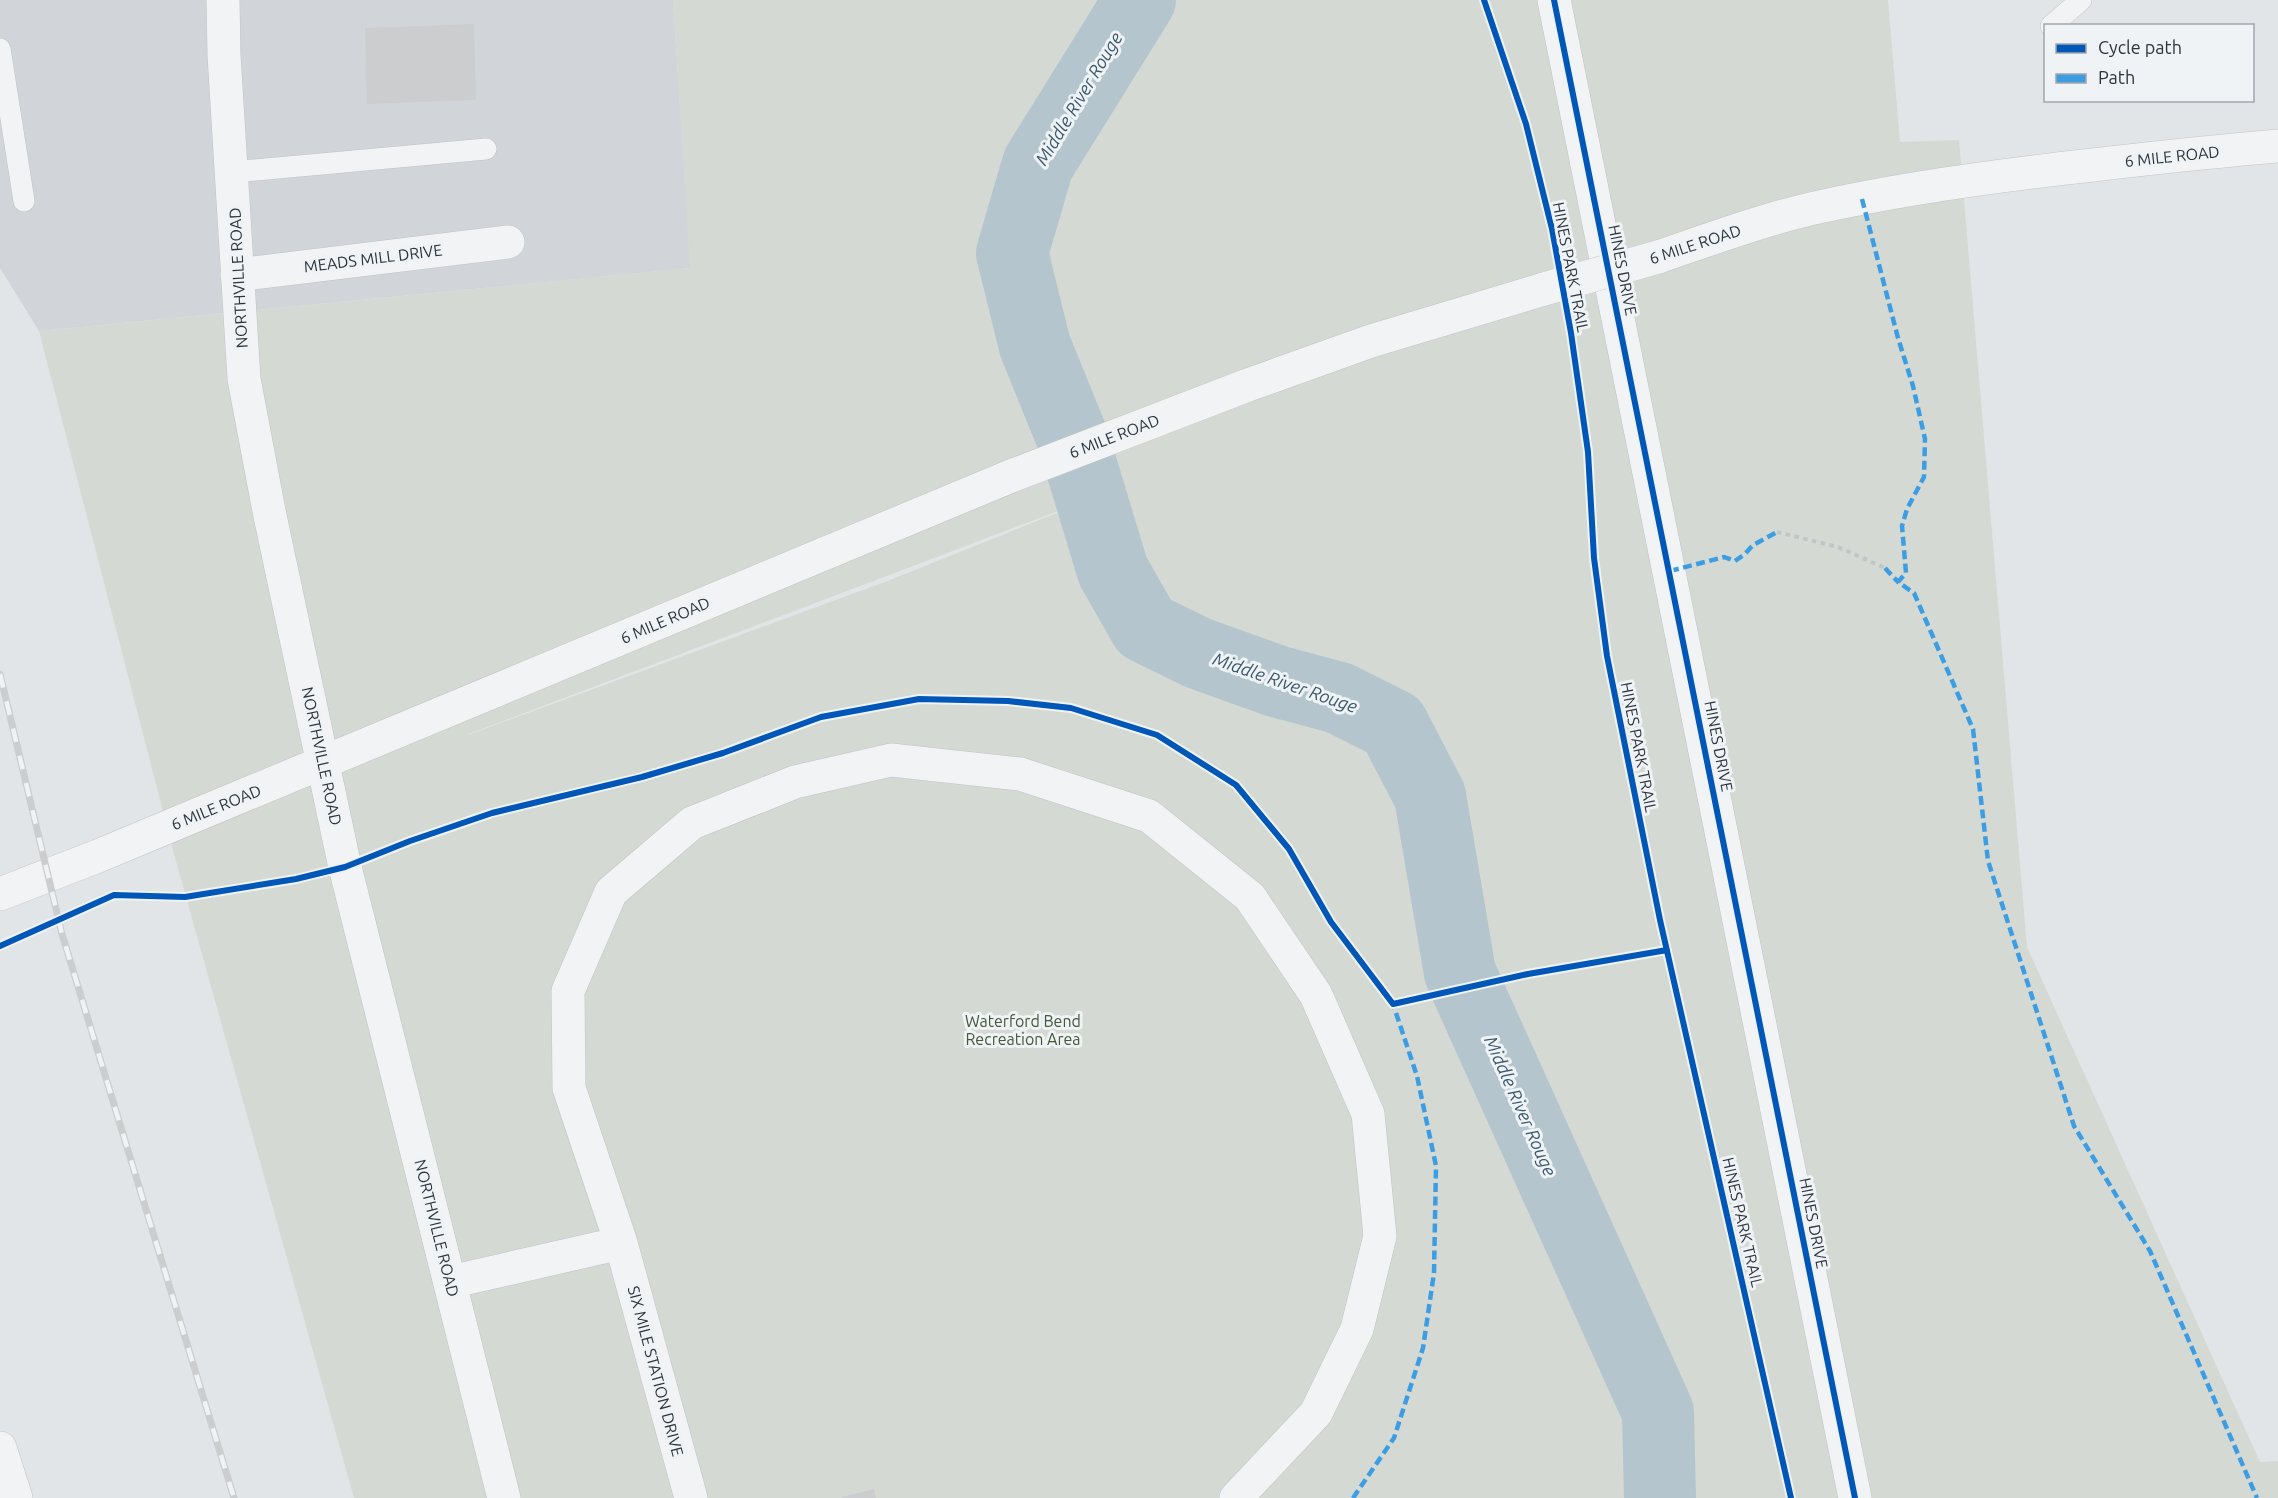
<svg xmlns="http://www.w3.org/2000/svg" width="2278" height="1498" font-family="Ubuntu,sans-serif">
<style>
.built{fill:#d1d5d9}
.green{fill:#d4dad3;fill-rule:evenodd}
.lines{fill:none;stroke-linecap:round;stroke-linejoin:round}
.river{stroke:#b4c5ce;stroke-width:72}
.building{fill:#cbcdcf}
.service-casing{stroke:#c1c3c5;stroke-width:22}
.minor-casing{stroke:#c1c3c5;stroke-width:34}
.tertiary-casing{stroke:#c1c3c5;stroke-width:34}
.path{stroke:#c2c5c7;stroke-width:4;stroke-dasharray:4.5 4.5;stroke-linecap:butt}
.service{stroke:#f1f3f4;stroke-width:21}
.minor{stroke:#f1f3f4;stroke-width:33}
.tertiary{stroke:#f1f3f4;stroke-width:33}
.rail-casing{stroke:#cbcdce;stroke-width:7}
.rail{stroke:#f0f3f6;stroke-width:4.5;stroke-dasharray:14;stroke-linecap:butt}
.tertiary-bridge-casing{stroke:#c1c3c5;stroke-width:34;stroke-linecap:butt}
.tertiary-bridge{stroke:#f1f3f4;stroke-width:33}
.quiet{stroke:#3d9de3;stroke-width:4.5;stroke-dasharray:9 4.5;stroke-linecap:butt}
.cycleway-casing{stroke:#f0f3f6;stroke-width:10}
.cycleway{stroke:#0057b8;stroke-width:6}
.labels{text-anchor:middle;stroke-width:6;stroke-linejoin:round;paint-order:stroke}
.street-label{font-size:16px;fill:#2b353e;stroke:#f0f3f6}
.park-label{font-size:16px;fill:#44583a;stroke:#f0f3f6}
.water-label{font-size:18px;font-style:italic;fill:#3a596d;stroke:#f0f3f6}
</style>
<rect width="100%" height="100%" fill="#e2e5e7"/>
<path class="built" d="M0,0H673L691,268L39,331L0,268Z"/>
<path class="green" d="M673,0H1888L1900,142L1959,140L2027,947L2260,1462L2278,1461V1498H354L174,854L39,331L690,268ZM1106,493L890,580L468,735L469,734Z"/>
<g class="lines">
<path class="river" d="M1140,0L1038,164L1012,253L1035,346L1074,442L1113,571L1145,627L1198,653L1276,681L1339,698L1393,725L1430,796L1460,973L1658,1412L1660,1498"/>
</g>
<path class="building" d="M474,24L476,100L367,104L365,28Z
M874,1489L876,1498H842V1497Z"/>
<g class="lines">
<g class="service-casing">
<path id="service" d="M2051,26L2081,0
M0,49L24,201
M233,172L486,149"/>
</g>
<g class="minor-casing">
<path id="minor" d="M237,275L508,242
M450,1282L621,1243
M0,1448L16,1498
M691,1498L621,1243L569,1088L568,991L611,892L692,823L795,782L891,760L1020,774L1149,816L1250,897L1316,995L1368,1114L1380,1236L1357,1329L1316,1413L1236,1498"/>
</g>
<g class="tertiary-casing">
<path id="tertiary" d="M223,0L224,55L244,379L270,516L345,867L504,1498
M1554,0L1855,1498
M1658,257C1711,239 1764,219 1819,207C1909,187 2001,175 2093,165C2154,158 2216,151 2278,146
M0,894L98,856L1011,476L1248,385L1371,341L1544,289"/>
</g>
<path class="path" d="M1777,532L1838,547L1885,568"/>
<use href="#service" class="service"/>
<use href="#minor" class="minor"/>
<use href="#tertiary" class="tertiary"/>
<g class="rail-casing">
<path id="rail" d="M0,674L62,934L234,1498"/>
</g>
<use href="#rail" class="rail"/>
<g class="tertiary-bridge-casing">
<path id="tertiary-bridge" d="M1544,289L1658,257"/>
</g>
<use href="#tertiary-bridge" class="tertiary-bridge"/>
<path class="quiet" d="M1862,199L1898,338L1913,386L1925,439L1924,477L1907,509L1902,526L1906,573L1898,582L1914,593L1973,729L1988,861L2074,1126L2150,1251L2257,1498
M1885,568L1898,582
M1670,571L1724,557L1735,561L1745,554L1753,545L1777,532
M1353,1498L1394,1438L1423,1348L1434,1273L1436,1166L1417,1076L1393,1004"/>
<g class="cycleway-casing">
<path id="cycleway" d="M1484,0L1526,124L1552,229L1571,333L1588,452L1594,558L1607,656L1660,920L1791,1498
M1554,0L1855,1498
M0,946L114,895L185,897L296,879L345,867L410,841L492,813L642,777L723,753L821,717L919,699L1008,701L1071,708L1157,735L1236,785L1289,849L1331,922L1393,1004L1528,974L1667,950"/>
</g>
<use href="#cycleway" class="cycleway"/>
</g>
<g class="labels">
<g class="street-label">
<text transform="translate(2172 156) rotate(-6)" y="6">6 MILE ROAD</text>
<text transform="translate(1695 244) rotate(-18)" y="6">6 MILE ROAD</text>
<text transform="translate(373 258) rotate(-7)" y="6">MEADS MILL DRIVE</text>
<text transform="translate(1571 267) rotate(79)" y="6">HINES PARK TRAIL</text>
<text transform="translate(1623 270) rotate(79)" y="6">HINES DRIVE</text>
<text transform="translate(238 278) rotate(-93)" y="6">NORTHVILLE ROAD</text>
<text transform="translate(1114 436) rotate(-21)" y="6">6 MILE ROAD</text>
<text transform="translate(665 620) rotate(-23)" y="6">6 MILE ROAD</text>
<text transform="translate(1719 746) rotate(79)" y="6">HINES DRIVE</text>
<text transform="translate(1639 747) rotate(79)" y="6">HINES PARK TRAIL</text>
<text transform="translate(322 756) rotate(78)" y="6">NORTHVILLE ROAD</text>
<text transform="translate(216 807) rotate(-22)" y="6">6 MILE ROAD</text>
<text transform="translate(1743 1222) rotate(77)" y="6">HINES PARK TRAIL</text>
<text transform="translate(1814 1223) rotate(79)" y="6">HINES DRIVE</text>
<text transform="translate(437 1228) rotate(76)" y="6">NORTHVILLE ROAD</text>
<text transform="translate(656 1371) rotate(75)" y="6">SIX MILE STATION DRIVE</text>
</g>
<g class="park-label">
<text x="1023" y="1027">Waterford Bend<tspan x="1023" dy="18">Recreation Area</tspan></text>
</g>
<g class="water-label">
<text transform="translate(1079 99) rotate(-59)" y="6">Middle River Rouge</text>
<text transform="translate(1285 683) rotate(19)" y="6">Middle River Rouge</text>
<text transform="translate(1520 1106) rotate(66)" y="6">Middle River Rouge</text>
</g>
</g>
<rect x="2044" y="24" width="210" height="78" fill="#f0f3f6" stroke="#a1a7ac" stroke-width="1.5"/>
<rect x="2056" y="44" width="30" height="9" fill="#0057b8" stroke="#a1a7ac" stroke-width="1.5"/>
<text x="2098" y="54" font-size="18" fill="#2b353e">Cycle path</text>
<rect x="2056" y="74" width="30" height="9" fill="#3d9de3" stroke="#a1a7ac" stroke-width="1.5"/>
<text x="2098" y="84" font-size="18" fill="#2b353e">Path</text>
</svg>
